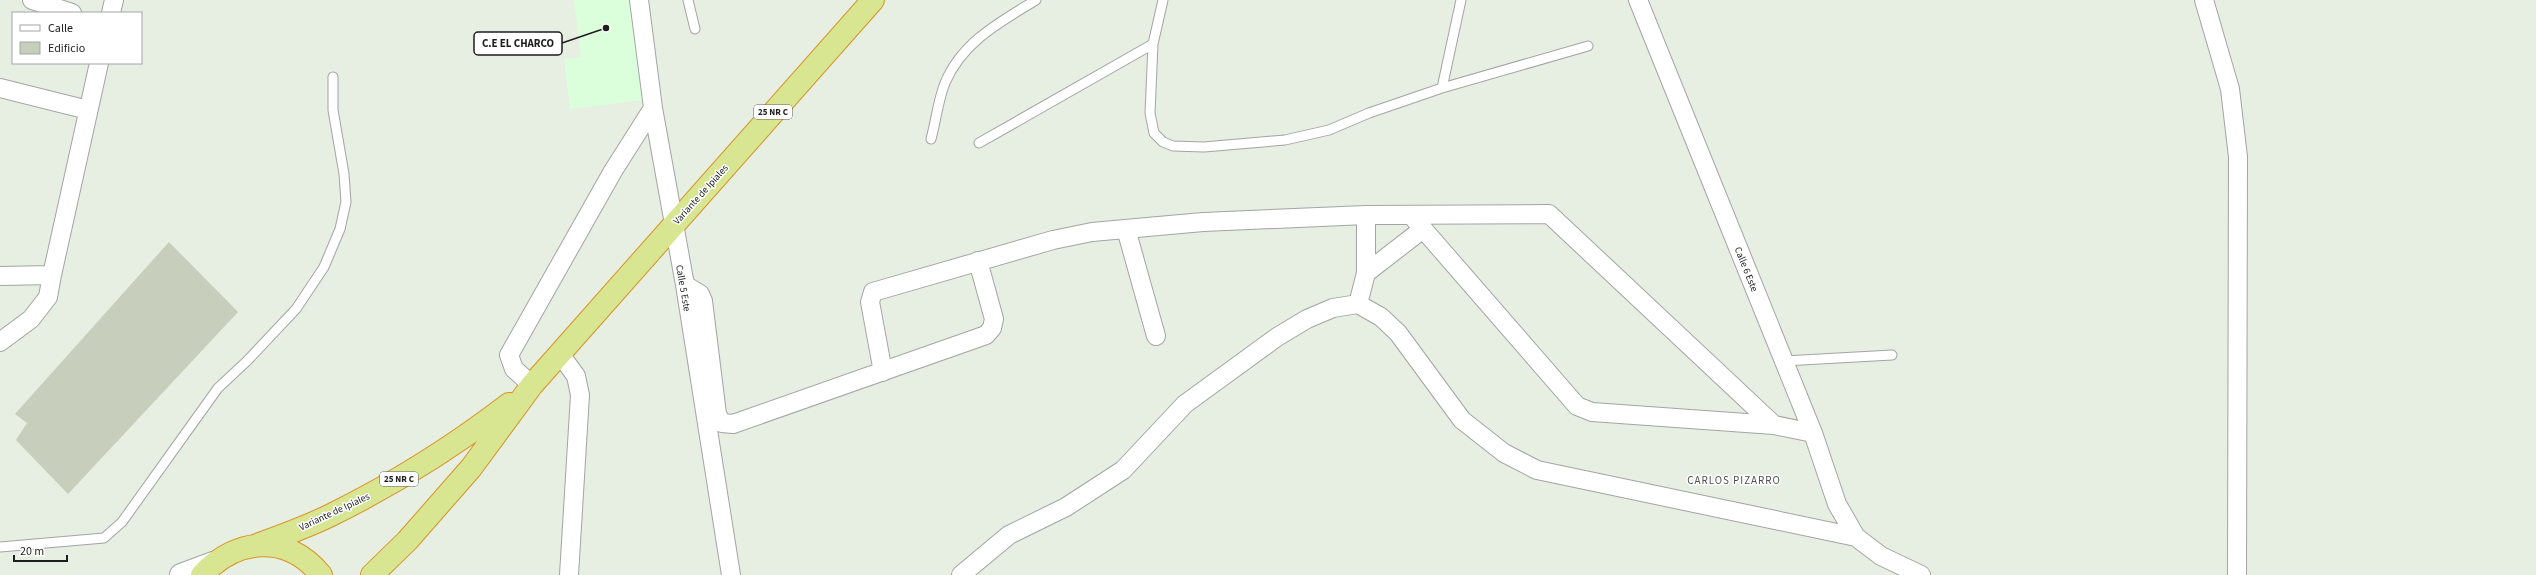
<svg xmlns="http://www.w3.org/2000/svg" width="2536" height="575" font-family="'Source Sans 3',sans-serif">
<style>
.education{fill:#dcffdb}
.building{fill:#c7cebc}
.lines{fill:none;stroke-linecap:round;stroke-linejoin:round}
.service-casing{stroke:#a4a4a4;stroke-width:11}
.minor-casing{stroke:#a4a4a4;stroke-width:20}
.tertiary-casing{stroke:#a4a4a4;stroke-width:24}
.trunk-casing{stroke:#d89224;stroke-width:24}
.service{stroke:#fff;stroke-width:9}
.minor{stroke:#fff;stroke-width:18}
.tertiary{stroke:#fff;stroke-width:22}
.trunk{stroke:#d8e692;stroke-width:22}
.labels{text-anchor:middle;stroke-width:3;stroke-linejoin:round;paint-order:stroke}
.shield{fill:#fff;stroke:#616161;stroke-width:1}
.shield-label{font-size:9px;font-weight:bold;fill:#1d1d1d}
.street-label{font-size:10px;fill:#1d1d1d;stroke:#fff}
.neighbourhood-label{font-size:11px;letter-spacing:1px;fill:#505050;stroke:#fff}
.leader{fill:none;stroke:#1d1d1d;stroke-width:1.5}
.callout-dot{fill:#1d1d1d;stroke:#fff;stroke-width:1.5}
.callout{fill:#fff;stroke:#1d1d1d;stroke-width:1.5}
.callout-label{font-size:11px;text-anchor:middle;font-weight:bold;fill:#1d1d1d}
</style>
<rect width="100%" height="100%" fill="#e7eee2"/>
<path class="education" d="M574,0H630L643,100L570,109L564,59L581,57Z"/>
<path class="building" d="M169,242L238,312L68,494L16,440L27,423L15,414Z"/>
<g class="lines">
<g class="service-casing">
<path id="service" d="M688,0L695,29
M1163,0L1153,44L1150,113L1154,133L1163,142L1173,146L1204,147L1285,140L1329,130L1369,113L1442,88L1461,0
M1442,88L1588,46
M931,139C936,121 938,100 945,83C962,42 1000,22 1036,0
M979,143L1153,44
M1784,361L1892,355
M0,547L104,538L122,522L218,388L247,361L296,309L324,267L340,229L346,202L344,174L333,110V77"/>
</g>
<g class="minor-casing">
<path id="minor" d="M32,0L72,13
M639,0L653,108L685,285L731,575
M1638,0L1813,433L1837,504L1856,537
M2204,0L2230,89L2238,157L2237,575
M111,13L114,0
M0,88L88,110
M1411,215L1577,406L1592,412L1774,425L1813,433
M1126,229L1156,336
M1366,273L1423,229
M52,275L99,63
M0,276L52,275L48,297L31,319L0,342
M685,285L700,294L703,301L717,414L722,423L733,424L986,335L992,328L994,319L978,261
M1358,304L1366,273V215
M560,354L576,376L580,395L569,575
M883,372L870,302L873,292L1053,240L1092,232L1203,222L1366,215L1549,214L1774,425
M532,385L514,369L509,355L613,171L653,108
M961,575L1009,535L1066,507L1123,470L1185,404L1277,337L1307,319L1333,308L1358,304L1381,317L1398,333L1462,420L1504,453L1537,470L1856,537L1881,556L1921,575"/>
</g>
<g class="tertiary-casing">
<path id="tertiary" d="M181,575L213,563"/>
</g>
<g class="trunk-casing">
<path id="trunk" d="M257,545C281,536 307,527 331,515C394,484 453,447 509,404
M202,575C237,538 287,533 321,575
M372,575L407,541L471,468L532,385L873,0"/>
</g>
<use href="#service" class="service"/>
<use href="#minor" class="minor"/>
<use href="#tertiary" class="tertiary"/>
<use href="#trunk" class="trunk"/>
</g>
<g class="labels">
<g class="shield">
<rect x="754" y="105" width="38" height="14" rx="3"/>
<rect x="380" y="472" width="38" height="14" rx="3"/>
</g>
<g class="shield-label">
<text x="773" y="115">25 NR C</text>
<text x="399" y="482">25 NR C</text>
</g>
<g class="street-label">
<text transform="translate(700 194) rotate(-48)" y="4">Variante de Ipiales</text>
<text transform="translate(1747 269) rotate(68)" y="4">Calle 6 Este</text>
<text transform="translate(684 288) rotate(80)" y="4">Calle 5 Este</text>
<text transform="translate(334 511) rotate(-25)" y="4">Variante de Ipiales</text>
</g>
<g class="neighbourhood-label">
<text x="1734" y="484">CARLOS PIZARRO</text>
</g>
</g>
<path class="leader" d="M606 28L562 43"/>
<circle class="callout-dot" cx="606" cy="28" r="4"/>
<rect class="callout" x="474" y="32" width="88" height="23" rx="4"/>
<g class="callout-label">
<text x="518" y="47">C.E EL CHARCO</text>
</g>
<rect x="12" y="12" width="130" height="52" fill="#ffffff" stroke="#a5a5a5"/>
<rect x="20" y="25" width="20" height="6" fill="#ffffff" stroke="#a5a5a5"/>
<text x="48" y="32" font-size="12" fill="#1d1d1d">Calle</text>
<rect x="20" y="42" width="20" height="12" fill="#c7cebc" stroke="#a5a5a5"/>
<text x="48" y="52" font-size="12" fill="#1d1d1d">Edificio</text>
<path d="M14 555v6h53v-6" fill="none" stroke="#1d1d1d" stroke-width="2"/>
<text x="20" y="555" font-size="12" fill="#1d1d1d" stroke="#ffffff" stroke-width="3" paint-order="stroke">20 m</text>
</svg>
